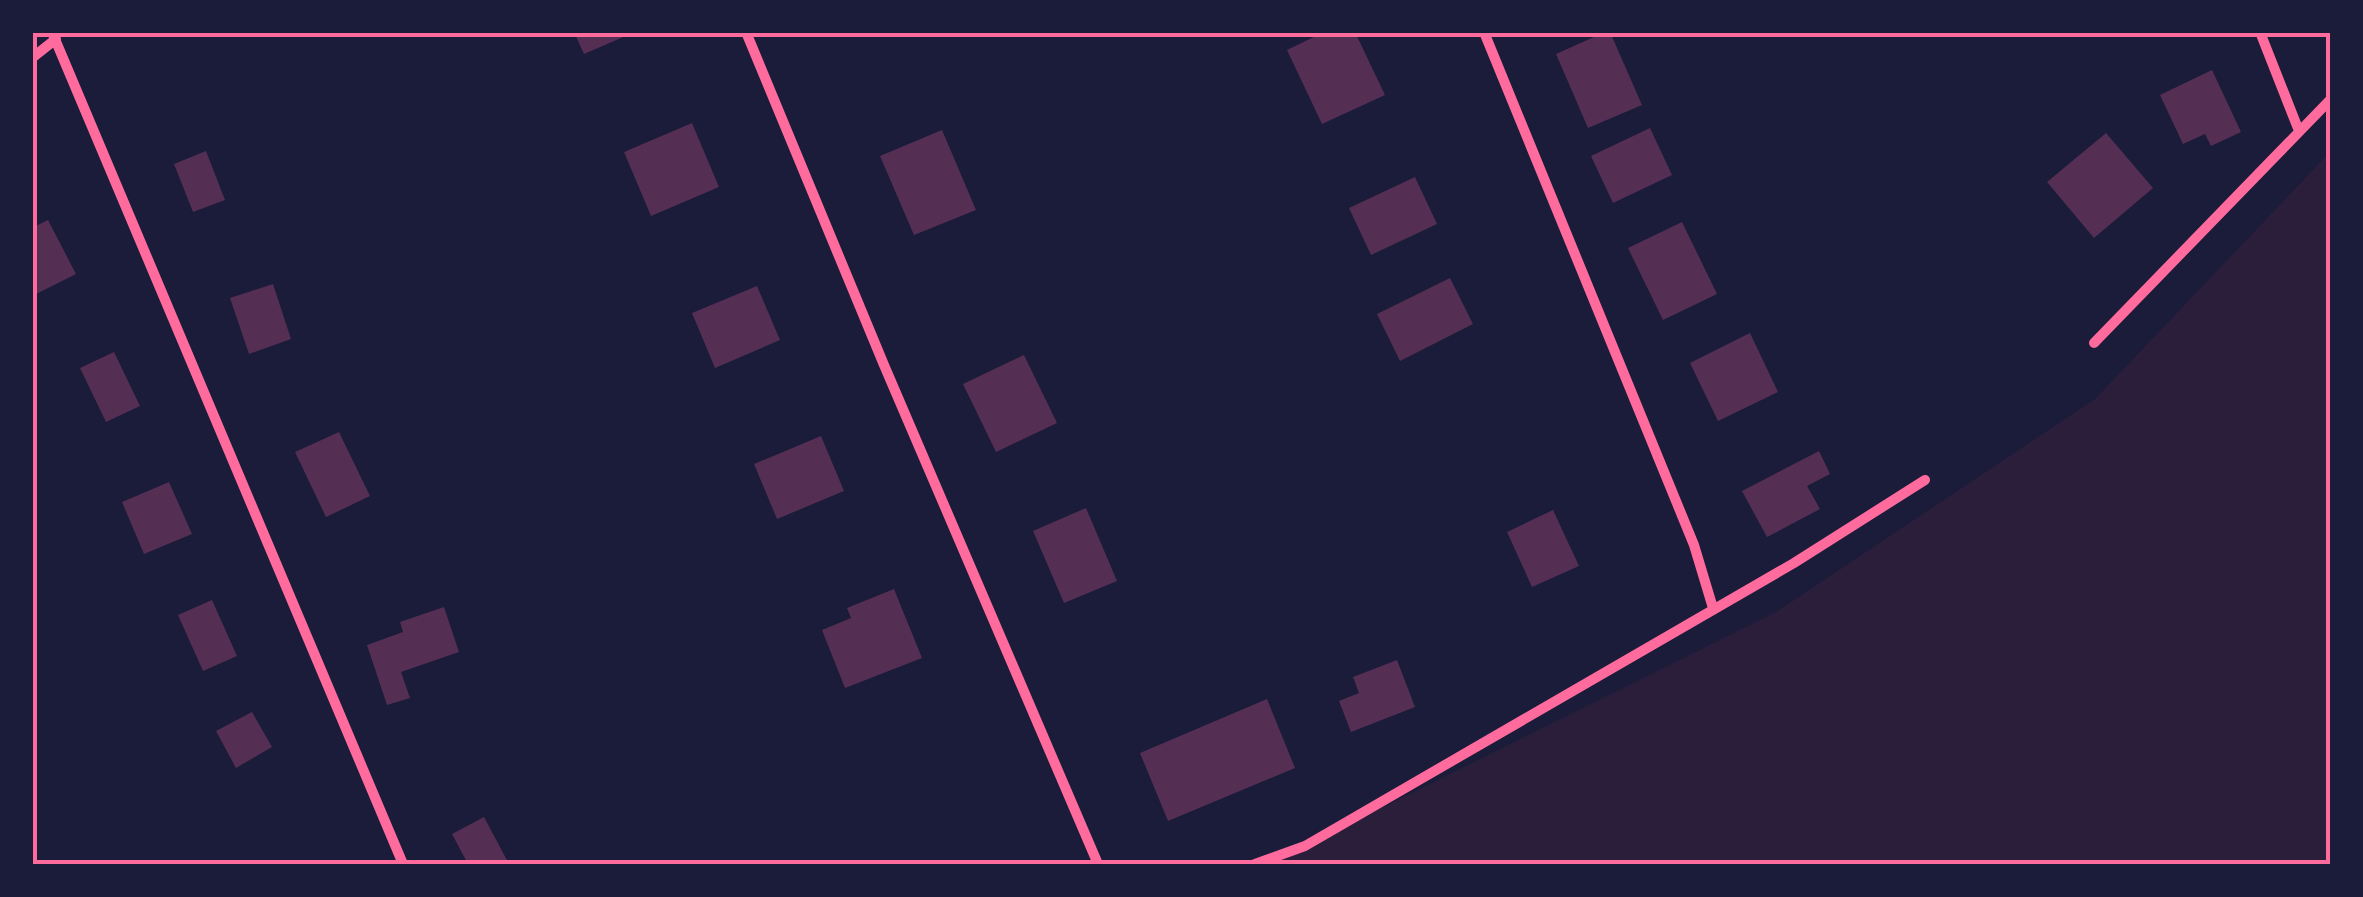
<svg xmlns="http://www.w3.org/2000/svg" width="2363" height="897" font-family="'Sofia Sans Condensed',sans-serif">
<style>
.green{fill:#2a1e3b}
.building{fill:#542f53}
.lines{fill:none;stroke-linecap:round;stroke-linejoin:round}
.minor{stroke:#ff6b9d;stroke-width:10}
.neatline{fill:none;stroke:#ff6b9d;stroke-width:4}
</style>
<rect width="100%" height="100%" fill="#1b1b3a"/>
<path class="green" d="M2330,152V864H1255L1305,846L1776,612L2095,399Z"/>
<path class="building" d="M574,32H635L584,54Z
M1324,32H1355L1385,95L1322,124L1287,50Z
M1605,32H1610L1642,105L1588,128L1556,54Z
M2212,70L2241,132L2211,146L2205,134L2183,144L2160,95Z
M692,123L719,187L651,216L624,152Z
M1650,128L1672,175L1613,203L1591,156Z
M942,130L976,210L914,235L880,156Z
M2106,133L2153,188L2094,238L2047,182Z
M206,151L225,200L193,212L174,164Z
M1415,177L1437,224L1371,255L1349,208Z
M48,220L76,274L32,296V228Z
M1682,222L1717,294L1663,320L1628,248Z
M1450,278L1473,324L1400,361L1377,314Z
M273,284L291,339L249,354L230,298Z
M757,286L780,340L715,368L692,313Z
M1750,333L1778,392L1718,421L1690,363Z
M114,352L140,406L106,422L80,368Z
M1024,355L1057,423L996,452L963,384Z
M339,432L370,496L326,517L295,452Z
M821,436L844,491L777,519L754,464Z
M1819,451L1830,474L1807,486L1820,509L1767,537L1742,491Z
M169,482L192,534L144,554L122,502Z
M1086,508L1117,581L1064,603L1033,531Z
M1553,510L1579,566L1532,587L1507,532Z
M894,589L922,658L845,688L822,630L851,618L847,608Z
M212,600L237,656L203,671L178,615Z
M444,607L459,652L401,672L410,698L387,705L367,645L403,632L400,622Z
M1397,660L1415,707L1351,732L1339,701L1359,693L1353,677Z
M1267,699L1295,768L1168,821L1140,753Z
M252,712L272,747L236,768L216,731Z
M484,817L509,864H468L452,834Z"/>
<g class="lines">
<path class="minor" d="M52,32L403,864
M746,32L884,365L1098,864
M1484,32L1694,545L1713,608
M2260,32L2299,131
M32,58L56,39
M2094,343L2330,100
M1255,864L1305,846L1794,563L1925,480"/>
</g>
<rect width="2363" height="897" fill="none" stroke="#1b1b3a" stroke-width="70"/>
<rect x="35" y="35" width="2293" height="827" class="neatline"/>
</svg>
